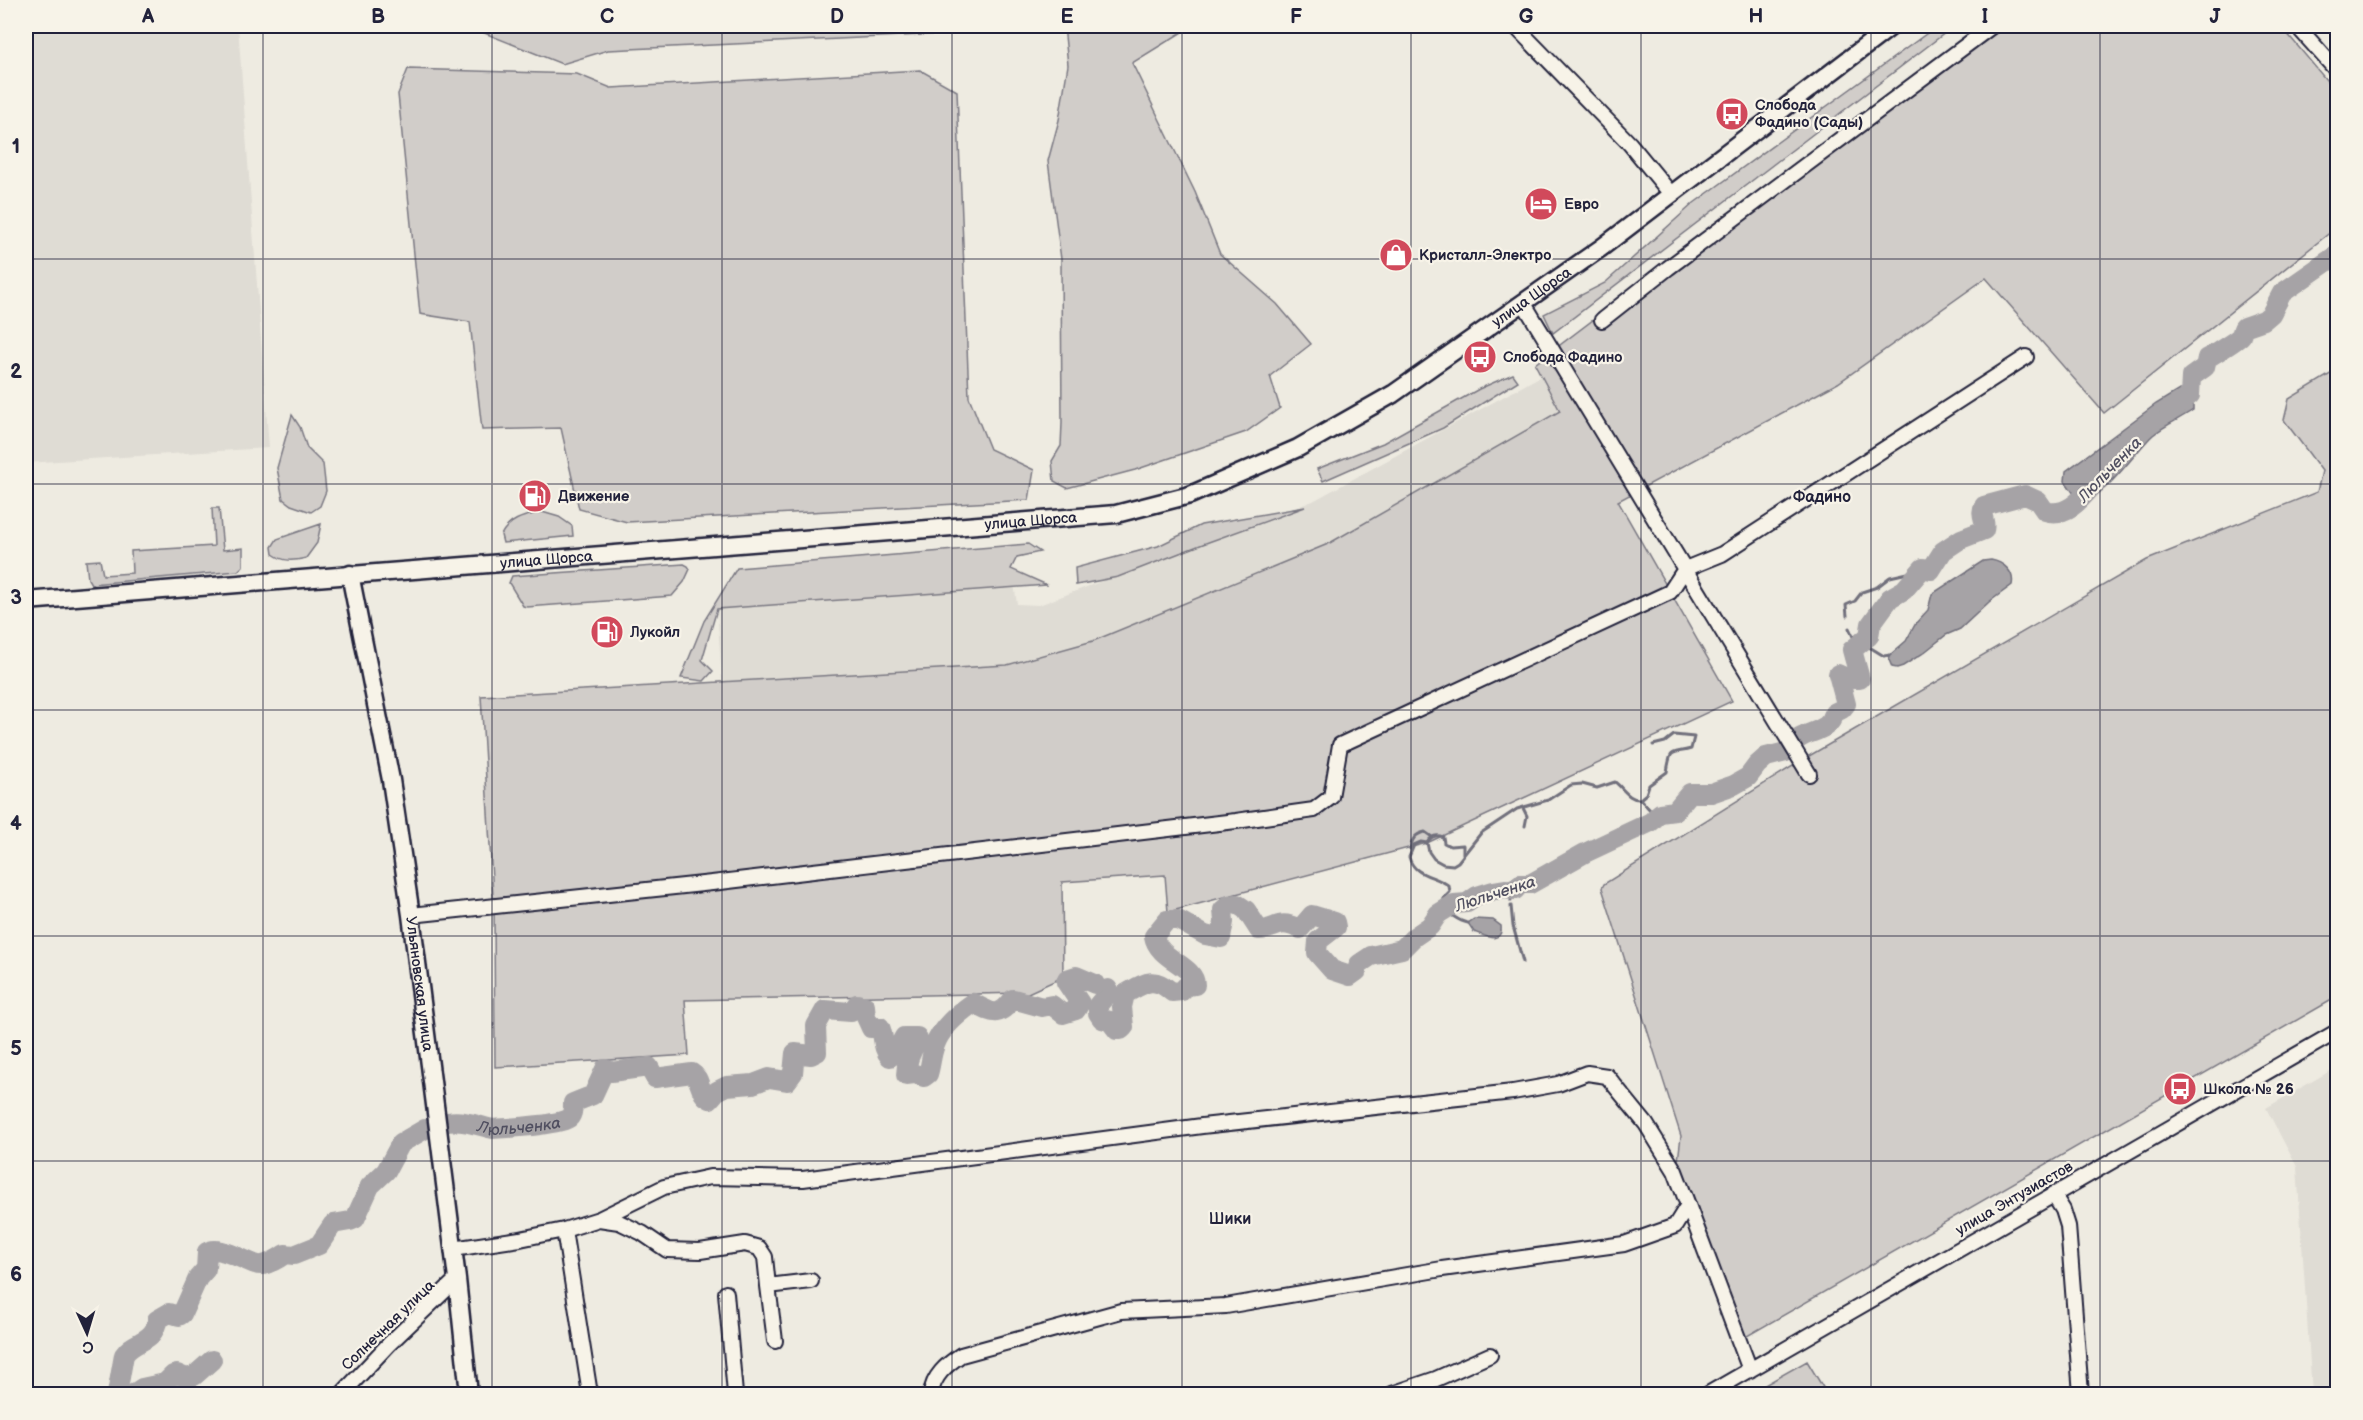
<svg xmlns="http://www.w3.org/2000/svg" width="2363" height="1420" font-family="'Balsamiq Sans',sans-serif">
<style>
.built{fill:#dfdcd4}
.green{fill:#d1cdc9;stroke:#7a7882;stroke-width:1.5}
.water{fill:#a6a3a6;stroke:#716f7b;stroke-width:1.5}
.lines{fill:none;stroke-linecap:round;stroke-linejoin:round}
.stream{stroke:#716f7b;stroke-width:3}
.river{stroke:#a6a3a6;stroke-width:20}
.minor-casing{stroke:#22223b;stroke-width:18}
.major-casing{stroke:#22223b;stroke-width:21}
.minor{stroke:#f7f3e8;stroke-width:14}
.major{stroke:#f7f3e8;stroke-width:16}
.grid{fill:none;stroke:#22223b;stroke-width:1.5;stroke-opacity:0.55}
.labels{text-anchor:middle;stroke-width:4.5;stroke-linejoin:round;paint-order:stroke}
.poi-label{font-size:15px;font-weight:bold;fill:#22223b;stroke:#f7f3e8;text-anchor:start}
.street-label{font-size:15px;fill:#22223b;stroke:#f7f3e8}
.water-label{font-size:16px;font-style:italic;fill:#504f60;stroke:#f7f3e8}
.neighbourhood-label{font-size:16px;font-weight:bold;fill:#22223b;stroke:#f7f3e8}
.neatline{fill:none;stroke:#22223b;stroke-width:2}
.grid-label{font-size:20px;text-anchor:middle;font-weight:bold;fill:#22223b}
</style>
<rect width="100%" height="100%" fill="#eeebe1"/>
<filter id="ink" filterUnits="userSpaceOnUse"><feTurbulence type="fractalNoise" baseFrequency=".0167" numOctaves="2"/><feDisplacementMap in="SourceGraphic" scale="12" xChannelSelector="R" yChannelSelector="G"/><feConvolveMatrix kernelMatrix="1 2 1 2 8 2 1 2 1" color-interpolation-filters="sRGB"/></filter>
<g filter="url(#ink)">
<path class="built" d="M26,26H238L269,448L26,463Z
M1541,376L1560,411L1328,544L1093,641L1007,665L722,682L717,606L1014,584L1017,604L1039,605L1313,501Z
M2337,1067V1394H2312L2297,1167L2266,1108Z"/>
<path class="green" d="M467,26H942L943,34L608,50L562,64Z
M1064,26H1192L1132,63L1195,192L1220,254L1277,304L1311,344L1270,376L1280,408L1246,432L1135,470L1067,488L1054,481L1052,461L1061,446L1062,423L1061,259L1048,161L1059,120L1068,65Z
M1937,26H1954L1553,333L1544,314L1605,283L1694,203Z
M1980,26H2281L2337,93V227L2104,413L1986,278L1838,383L1618,501L1732,701L1427,843L1412,847L1168,912L1165,875L1062,882L1063,977L1028,993L685,1000L689,1055L495,1067L494,912L481,696L1007,665L1093,641L1328,544L1560,411L1535,364Z
M408,69L577,74L611,88L920,70L957,91L969,397L990,449L1034,470L1029,500L627,522L579,509L561,428L482,430L470,322L420,314L398,94Z
M2337,370V997L1742,1339L1699,1228L1678,1161L1681,1136L1602,888L1604,884L1809,756L2147,560L2317,492L2322,471L2284,420L2289,399Z
M1513,374L1518,381L1443,428L1323,481L1317,469L1383,443L1479,389Z
M292,415L300,427L307,448L323,464L326,491L320,506L311,512L291,505L283,499L277,468Z
M1305,507L1203,544L1118,577L1076,585L1075,568L1158,546L1201,525Z
M212,508H219L223,550L243,548V566L238,571L91,584L88,579L86,561L100,560L103,575L132,573L131,551L214,546Z
M542,512L559,517L572,526L573,536L503,543L501,535C510,518 525,516 542,512Z
M321,524L317,543L306,558C293,561 284,562 273,554L272,547L277,539Z
M1028,544L1040,552L1017,557L1011,569L1047,585L717,609L702,660L713,671L704,681L681,678L704,621L737,568Z
M684,564L688,566L690,569L684,582L672,596L527,607L523,606L509,583L512,576Z
M1807,1361L1827,1394H1749Z"/>
<path class="water" d="M2179,390L2190,395L2193,404V410C2180,419 2165,425 2153,435C2137,449 2101,504 2079,501L2065,481L2066,471L2156,404Z
M1991,560C2003,562 2015,572 2012,585L1989,602L1960,629L1946,635L1922,654L1903,666L1897,668L1892,667L1889,660L1890,655L1906,641L1916,623L1928,610L1932,594L1983,561Z
M1474,919L1493,920L1501,926C1503,945 1485,936 1474,932L1468,923Z"/>
<g class="lines">
<path class="stream" d="M1847,616L1846,605L1855,601L1862,592L1877,587L1890,577L1921,570
M1849,628L1857,645L1871,648L1884,656L1890,655
M1653,745L1665,742L1674,735L1694,737L1691,749C1671,755 1671,747 1667,772L1649,785L1646,794L1640,799L1651,811L1653,820
M1523,808L1527,816L1525,826
M1427,843C1431,836 1436,834 1443,837L1444,843L1450,846L1463,845V854
M1410,849C1412,839 1415,834 1425,832L1432,837
M1511,890V901
M1511,906L1513,926L1523,962
M1468,923C1456,921 1452,913 1442,911L1444,898L1450,892L1449,886C1436,875 1414,877 1409,857L1414,845L1421,842L1427,843L1429,852L1434,859L1443,864L1453,865L1458,862L1481,833L1517,809L1548,800L1571,785L1582,784L1597,788L1615,782C1623,788 1629,800 1640,799"/>
<g class="river">
<path d="M2169,412L2190,395L2191,377L2205,367L2207,358C2210,357 2240,338 2241,336C2242,333 2242,329 2244,327L2264,320L2271,314L2282,293L2338,254"/>
<path d="M1798,739C1812,730 1830,731 1834,713L1842,709L1846,704L1838,674L1849,679H1860L1852,650L1869,636L1871,624L1890,598L1904,590L1923,568L1931,570L1943,551L1961,539L1984,530C1987,522 1979,514 1984,506L2025,495L2038,501L2045,511C2068,518 2083,497 2096,482"/>
<path d="M1108,989L1109,992L1098,1005V1013L1102,1019L1110,1021L1117,1030H1121L1124,1027L1122,1007L1125,994C1145,983 1153,975 1172,992L1182,991L1186,986L1195,985C1195,965 1158,960 1154,936L1167,920H1178L1205,935L1221,938L1224,922L1223,910L1229,905L1237,904L1246,910L1259,930C1278,930 1276,918 1300,929L1312,915L1335,922L1336,927L1318,941L1317,953L1332,970L1350,976L1357,971L1359,964L1371,956L1402,949L1414,937L1430,926L1438,914L1454,904L1467,903L1477,896L1493,891L1505,889L1515,890L1520,884H1530L1585,853L1651,822L1660,813L1675,811L1690,793H1711L1734,785L1748,777L1757,765L1766,757L1786,752"/>
<path id="s1" d="M448,1122C463,1119 479,1126 493,1129C506,1128 564,1125 570,1117C573,1113 573,1107 573,1103L593,1095L605,1069L611,1072L649,1067L655,1078L692,1073C702,1079 698,1094 710,1099L717,1091L727,1086L753,1084L769,1078L787,1081L793,1073L795,1053L811,1055L817,1052L816,1026L825,1010L851,1012L857,1004L865,1006L866,1017L871,1028L880,1027C885,1038 881,1047 890,1057L896,1052L904,1037H917L918,1040C911,1051 906,1062 906,1075L915,1074L924,1077L928,1074C931,1065 931,1055 935,1045C941,1027 959,1013 973,1003C992,1013 998,1019 1013,999L1042,1007L1052,1005L1063,1014L1076,1010L1080,1003L1066,982L1067,979L1076,976L1095,984"/>
<path d="M117,1394L124,1355C133,1340 155,1343 157,1320L169,1313L179,1316L182,1314L198,1278L206,1269L207,1252C221,1243 251,1267 263,1265C271,1263 278,1259 285,1254L294,1255L319,1245L333,1224L350,1221L355,1219L370,1186L386,1171L401,1143L425,1129"/>
<path d="M133,1394L142,1388L165,1383L173,1375L177,1374L186,1378L194,1376L212,1360"/>
</g>
<g class="minor-casing">
<path id="minor" d="M1515,26L1630,144L1671,194
M2297,26L2338,72
M1523,302L1809,774
M1602,320L1668,268L1992,26
M411,915L712,883L1236,821L1314,810L1331,797L1340,745L1670,592L1685,569L1722,554L2026,357
M2053,1194L2063,1210L2068,1226L2081,1394
M1688,1205L1750,1370
M599,1219L619,1222L642,1233L667,1250L700,1251L745,1244L759,1248L765,1257L768,1286L811,1281
M564,1230L590,1394
M453,1249L520,1239L564,1230L599,1219L664,1187L710,1177L803,1179L1202,1126L1513,1092L1558,1084L1587,1073L1607,1076L1646,1124L1675,1171L1688,1205L1675,1226L1624,1244L1442,1269L1226,1306L1121,1311L961,1355C946,1365 933,1376 931,1394
M768,1286L775,1341
M726,1293L735,1394
M342,1394L388,1345L457,1279
M1392,1394L1436,1379L1490,1355
M1708,1394L2338,1031"/>
</g>
<g class="major-casing">
<g id="major">
<path id="s2" d="M350,574L391,780L411,915L457,1279L469,1394"/>
<path id="s3" d="M26,601L1116,514L1190,495L1298,448L1393,394L1601,248L1892,26"/>
</g>
</g>
<use href="#minor" class="minor"/>
<use href="#major" class="major"/>
</g>
</g>
<path class="grid" d="M263,26V1394M492,26V1394M722,26V1394M952,26V1394M1182,26V1394M1411,26V1394M1641,26V1394M1871,26V1394M2100,26V1394M26,259H2338M26,484H2338M26,710H2338M26,936H2338M26,1161H2338"/>
<defs>
<g id="bus-disc" transform="scale(1.725)"><circle r="9.5" fill="#d1495b" stroke="#f7f3e8"/><path d="M-5-6H5V4H4V6H2V4H-2V6H-4V4H-5ZM-3.5-4V0h7V-4ZM-3.5 1.2v1.5H-2V1.2ZM2 1.2v1.5H3.5V1.2Z" fill="#fff"/></g>
<g id="hotel-disc" transform="scale(1.725)"><circle r="9.5" fill="#d1495b" stroke="#f7f3e8"/><path d="M-6-4.5h1.5V1H6V5H4.5V3h-9V5H-6ZM-4 0a1.8 1.8 0 1 1 3.6 0ZM.5 0V-2.5h3Q6-2.5 6 0Z" fill="#fff"/></g>
<g id="shop-disc" transform="scale(1.725)"><circle r="9.5" fill="#d1495b" stroke="#f7f3e8"/><path d="M-5-2.5h2.3a2.7 3.5 0 0 1 5.4 0H5L5.5 6h-11ZM-1.5-2.5h3a1.5 2.3 0 0 0-3 0Z" fill="#fff"/></g>
<g id="fuel-disc" transform="scale(1.725)"><circle r="9.5" fill="#d1495b" stroke="#f7f3e8"/><path d="M-5.5-6h7V0h2V4h1.3V-2.5L3-4.5l.8-.8L6-3V5H2.5V1h-1V6h-7ZM-4.2-4.7v3.2H.2V-4.7Z" fill="#fff"/></g>
</defs>
<g fill-rule="evenodd">
<use href="#bus-disc" x="1732" y="114"/>
<use href="#hotel-disc" x="1541" y="204"/>
<use href="#shop-disc" x="1396" y="255"/>
<use href="#bus-disc" x="1480" y="357"/>
<use href="#fuel-disc" x="535" y="496"/>
<use href="#fuel-disc" x="607" y="632"/>
<use href="#bus-disc" x="2180" y="1089"/>
</g>
<g class="labels">
<g class="poi-label">
<text x="1755" y="110">Слобода<tspan x="1755" dy="17">Фадино (Сады)</tspan></text>
<text x="1564" y="209">Евро</text>
<text x="1419" y="260">Кристалл-Электро</text>
<text x="1503" y="362">Слобода Фадино</text>
<text x="558" y="501">Движение</text>
<text x="630" y="637">Лукойл</text>
<text x="2203" y="1094">Школа № 26</text>
</g>
<g class="street-label">
<text dy="5" stroke="none"><textPath href="#s3" startOffset="1566">улица Щорса</textPath></text>
<text dy="5" stroke="none"><textPath href="#s3" startOffset="1008">улица Щорса</textPath></text>
<text dy="5" stroke="none"><textPath href="#s3" startOffset="522">улица Щорса</textPath></text>
<text dy="5" stroke="none"><textPath href="#s2" startOffset="416">Ульяновская улица</textPath></text>
<text transform="translate(2014 1198) rotate(-30)" y="5">улица Энтузиастов</text>
<text transform="translate(388 1325) rotate(-44)" y="5">Солнечная улица</text>
</g>
<g class="water-label">
<text transform="translate(2109 469) rotate(-46)" y="6">Люльченка</text>
<text transform="translate(1495 893) rotate(-18)" y="6">Люльченка</text>
<text dy="6" stroke="none"><textPath href="#s1" startOffset="72">Люльченка</textPath></text>
</g>
<g class="neighbourhood-label">
<text x="1822" y="502">Фадино</text>
<text x="1230" y="1224">Шики</text>
</g>
</g>
<rect width="2363" height="1420" fill="none" stroke="#f7f3e8" stroke-width="66"/>
<g transform="translate(87 1333) rotate(176)" stroke="#f7f3e8" stroke-width="4.5" paint-order="stroke">
<path d="M0-4.5L10 22L0 15L-10 22Z" fill="#22223b"/>
<text y="-9" font-size="16" font-weight="bold" text-anchor="middle" fill="#22223b">С</text>
</g>
<rect x="33" y="33" width="2297" height="1354" class="neatline"/>
<g class="grid-label">
<text x="148" y="23">A</text>
<text x="378" y="23">B</text>
<text x="607" y="23">C</text>
<text x="837" y="23">D</text>
<text x="1067" y="23">E</text>
<text x="1296" y="23">F</text>
<text x="1526" y="23">G</text>
<text x="1756" y="23">H</text>
<text x="1985" y="23">I</text>
<text x="2215" y="23">J</text>
<text x="16" y="153">1</text>
<text x="16" y="378">2</text>
<text x="16" y="604">3</text>
<text x="16" y="830">4</text>
<text x="16" y="1055">5</text>
<text x="16" y="1281">6</text>
</g>
</svg>
